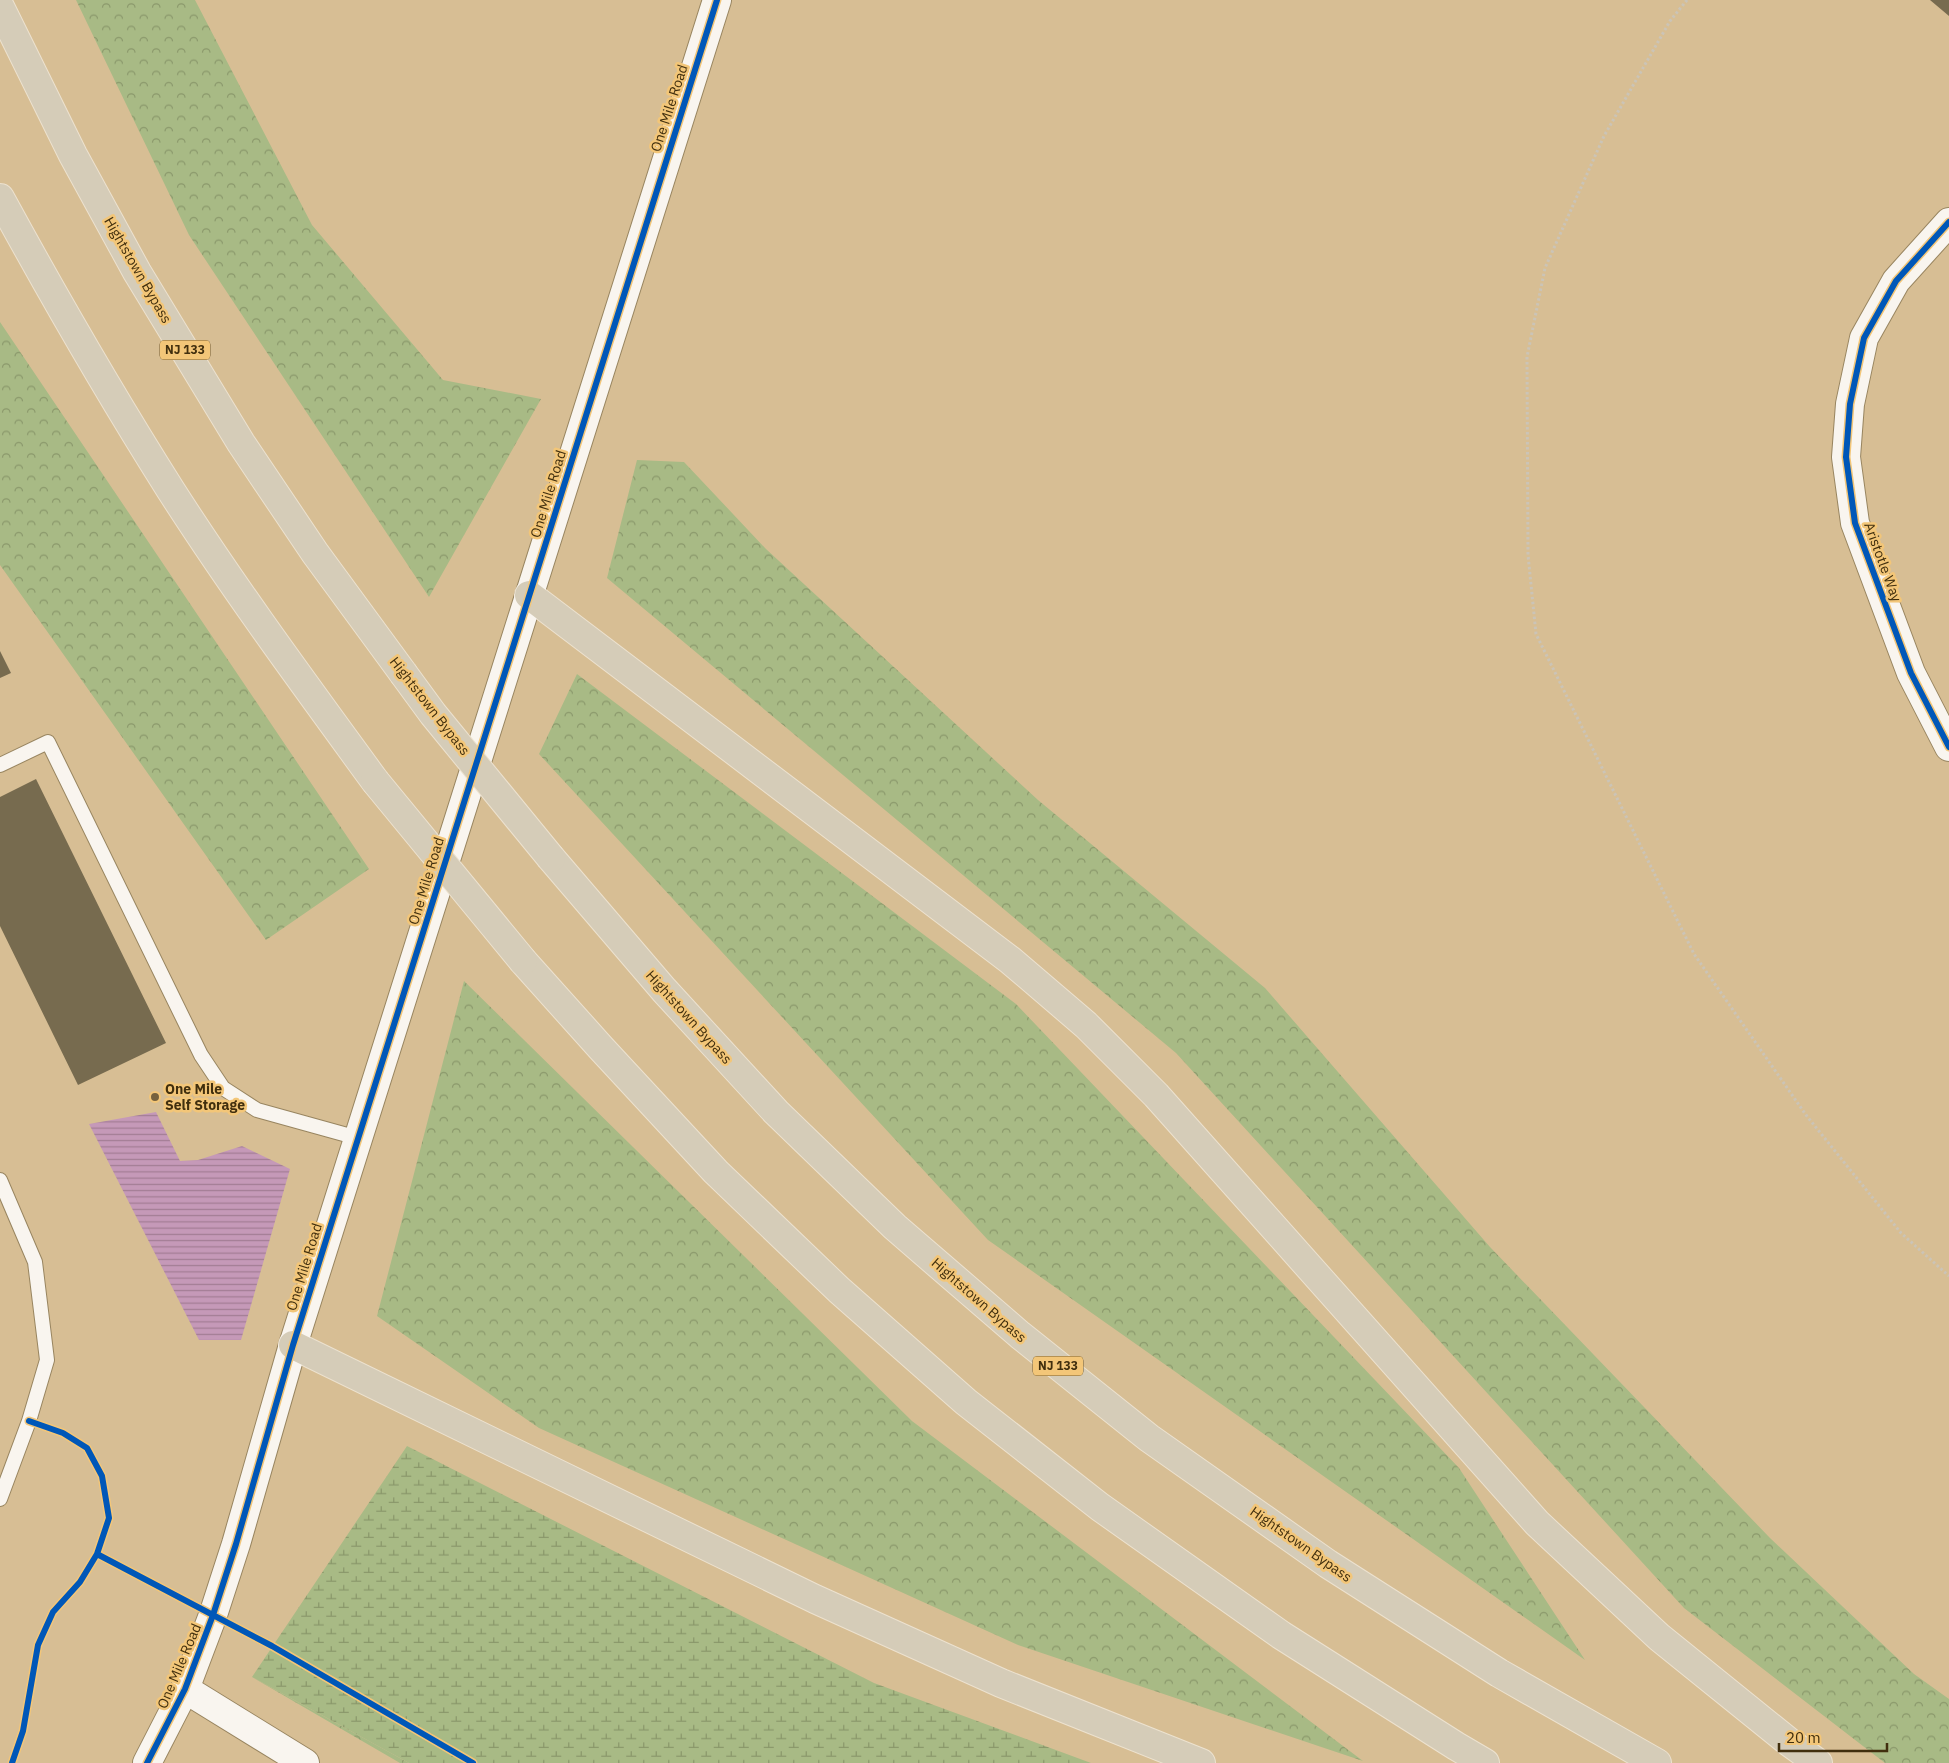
<svg xmlns="http://www.w3.org/2000/svg" width="1949" height="1763" font-family="'IBM Plex Sans',sans-serif">
<style>
.forest{fill:url(#forest-crowns)}
.wetland{fill:url(#wetland-marsh)}
.water{fill:url(#water-rules)}
.building{fill:#776b4f}
.lines{fill:none;stroke-linecap:round;stroke-linejoin:round}
.service-casing{stroke:#988560;stroke-width:16}
.minor-casing{stroke:#988560;stroke-width:30}
.tertiary-casing{stroke:#988560;stroke-width:30}
.motorway-casing{stroke:#ede2cf;stroke-width:30}
.path{stroke:#cbc4b7;stroke-width:3;stroke-dasharray:2.5 2.5;stroke-linecap:butt}
.service{stroke:#f9f5ef;stroke-width:14}
.minor{stroke:#f9f5ef;stroke-width:28}
.tertiary{stroke:#f9f5ef;stroke-width:28}
.motorway{stroke:#d5ccb8;stroke-width:28}
.motorway-bridge-casing{stroke:#ede2cf;stroke-width:30;stroke-linecap:butt}
.motorway-bridge{stroke:#d5ccb8;stroke-width:28}
.cycleway-casing{stroke:#f3c678;stroke-width:9}
.cycleway{stroke:#0057b8;stroke-width:6}
.poi-dot{fill:#76613d;stroke:#f3c678;stroke-width:2}
.labels{text-anchor:middle;stroke-width:5;stroke-linejoin:round;paint-order:stroke}
.shield{fill:#f3c678;stroke:#765c2e;stroke-width:1}
.shield-label{font-size:12px;font-weight:bold;fill:#412f0e}
.street-label{font-size:14px;fill:#412f0e;stroke:#f3c678}
.poi-label{font-size:14px;font-weight:bold;fill:#412f0e;stroke:#f3c678;text-anchor:start}
</style>
<defs>
<pattern id="forest-crowns" width="20" height="18" patternUnits="userSpaceOnUse" patternTransform="scale(1.25)"><rect width="20" height="18" fill="#a8ba85"/><path d="M2 6a3 3 0 1 1 6 0M12 15a3 3 0 1 1 6 0" fill="none" stroke="#8a986b"/></pattern>
<pattern id="wetland-marsh" width="20" height="14" patternUnits="userSpaceOnUse" patternTransform="scale(1.25)"><rect width="20" height="14" fill="#a8ba85"/><path d="M1 5h8M5 5V1M11 12h8M15 12V8" fill="none" stroke="#8a986b"/></pattern>
<pattern id="water-rules" width="6" height="5" patternUnits="userSpaceOnUse" patternTransform="scale(1.25)"><rect width="6" height="5" fill="#c599b8"/><path d="M0 2.5h6" fill="none" stroke="#a27d94"/></pattern>
</defs>
<rect width="100%" height="100%" fill="#d7be94"/>
<path class="forest" d="M76,0H195L312,225L443,380L541,399L429,597L189,235Z
M0,322L369,869L266,940L0,565Z
M637,460L684,462L766,549L1038,800L1265,988L1490,1247L1770,1538L1914,1674L1949,1699V1763H1885L1684,1608L1176,1053L607,578Z
M577,674L1016,1004L1459,1468L1585,1660L988,1240L539,754Z
M464,981L912,1421L1363,1761L1018,1645L539,1428L377,1316Z
M252,1677L409,1763H400Z"/>
<path class="wetland" d="M407,1446L874,1683L1091,1763H409L252,1677Z"/>
<path class="water" d="M156,1112L180,1161L198,1160L242,1146L290,1169L241,1340H199L89,1124Z"/>
<path class="building" d="M1930,0H1949V16Z
M0,651L11,673L0,678Z
M36,779L166,1043L78,1085L0,926V797Z"/>
<g class="lines">
<g class="service-casing">
<path id="service" d="M0,765L48,742L201,1055L223,1088L257,1110L358,1138
M0,1180L35,1262L47,1360L29,1421L0,1499"/>
</g>
<g class="minor-casing">
<path id="minor" d="M1949,222L1896,281L1864,338L1850,404L1846,457L1855,523L1911,673L1949,747
M185,1689L305,1763"/>
</g>
<g class="tertiary-casing">
<path id="tertiary" d="M147,1763L185,1689L213,1615L236,1544L293,1345L717,0"/>
</g>
<g class="motorway-casing">
<path id="motorway" d="M0,7L73,155L137,272L241,443L315,553L403,673
M0,198C54,297 110,394 170,489C234,589 305,685 375,781
M529,595L1010,960L1086,1025L1156,1095L1537,1523L1659,1637L1789,1742L1818,1763
M551,858L664,990L776,1112L895,1227L1020,1335L1149,1438L1328,1564L1499,1673L1657,1763
M523,961L601,1048L716,1172L839,1290L966,1402L1100,1507L1281,1635L1456,1746L1485,1763
M293,1345L815,1599L1001,1683L1201,1763"/>
</g>
<path class="path" d="M1687,0L1670,21L1604,136L1545,268L1527,357L1528,555L1536,634L1694,954L1806,1115L1901,1233L1949,1276"/>
<use href="#service" class="service"/>
<use href="#minor" class="minor"/>
<use href="#tertiary" class="tertiary"/>
<use href="#motorway" class="motorway"/>
<g class="motorway-bridge-casing">
<path id="motorway-bridge" d="M403,673L433,714L551,858
M375,781L523,961"/>
</g>
<use href="#motorway-bridge" class="motorway-bridge"/>
<g class="cycleway-casing">
<path id="cycleway" d="M1949,222L1896,281L1864,338L1850,404L1846,457L1855,523L1911,673L1949,747
M97,1554L272,1646L473,1763
M12,1763L23,1731L38,1645L53,1612L80,1582L97,1554L109,1518L102,1476L87,1448L63,1433L29,1421
M147,1763L185,1689L213,1615L236,1544L293,1345L717,0"/>
</g>
<use href="#cycleway" class="cycleway"/>
</g>
<circle class="poi-dot" cx="155" cy="1097" r="5"/>
<g class="labels">
<g class="shield">
<rect x="160" y="340.5" width="50" height="19" rx="4"/>
<rect x="1033" y="1356.5" width="50" height="19" rx="4"/>
</g>
<g class="shield-label">
<text x="185" y="354">NJ 133</text>
<text x="1058" y="1370">NJ 133</text>
</g>
<g class="street-label">
<text transform="translate(669 108) rotate(-72)" y="5">One Mile Road</text>
<text transform="translate(138 270) rotate(60)" y="5">Hightstown Bypass</text>
<text transform="translate(548 494) rotate(-73)" y="5">One Mile Road</text>
<text transform="translate(1883 562) rotate(70)" y="5">Aristotle Way</text>
<text transform="translate(430 706) rotate(52)" y="5">Hightstown Bypass</text>
<text transform="translate(426 881) rotate(-73)" y="5">One Mile Road</text>
<text transform="translate(689 1017) rotate(48)" y="5">Hightstown Bypass</text>
<text transform="translate(304 1267) rotate(-73)" y="5">One Mile Road</text>
<text transform="translate(979 1300) rotate(41)" y="5">Hightstown Bypass</text>
<text transform="translate(1301 1544) rotate(35)" y="5">Hightstown Bypass</text>
<text transform="translate(179 1666) rotate(-67)" y="5">One Mile Road</text>
</g>
<g class="poi-label">
<text x="165" y="1094">One Mile<tspan x="165" dy="16">Self Storage</tspan></text>
</g>
</g>
<path d="M1779 1743v8h108v-8" fill="none" stroke="#412f0e" stroke-width="2.5"/>
<text x="1786" y="1743" font-size="15" fill="#412f0e" stroke="#f3c678" stroke-width="4" paint-order="stroke">20 m</text>
</svg>
